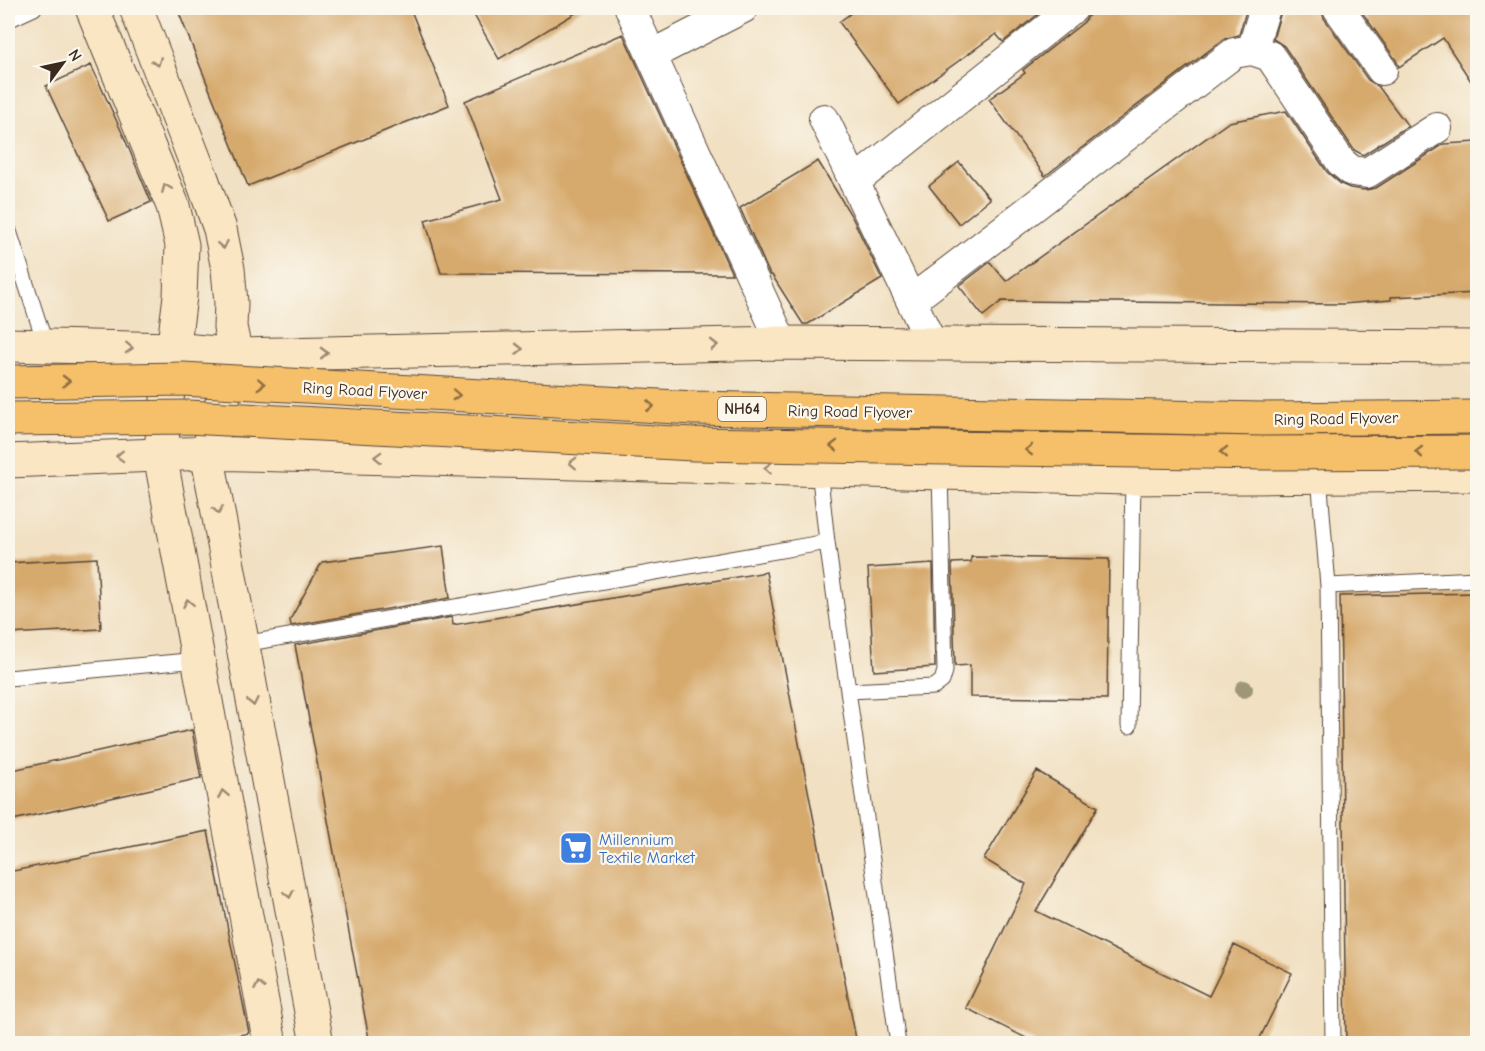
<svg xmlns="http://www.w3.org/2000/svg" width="1485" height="1051" font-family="'Comic Neue',sans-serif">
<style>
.building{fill:#d6a96c}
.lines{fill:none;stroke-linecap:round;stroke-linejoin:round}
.lane-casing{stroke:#564537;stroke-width:17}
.street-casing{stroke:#564537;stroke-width:32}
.secondary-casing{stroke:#564537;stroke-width:35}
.lane{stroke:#fff;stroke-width:15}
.street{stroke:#fff;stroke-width:30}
.secondary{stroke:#fbe6c4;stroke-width:33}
.highway-bridge-casing{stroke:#564537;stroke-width:35;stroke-linecap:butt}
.highway-bridge{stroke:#f6c06b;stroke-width:33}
.tree{fill:#9d9778}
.oneway{stroke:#9b8871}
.oneway2{stroke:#8f6e41}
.labels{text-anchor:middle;stroke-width:4.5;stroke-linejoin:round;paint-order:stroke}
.shield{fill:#fbf7ec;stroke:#75685c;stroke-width:1.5}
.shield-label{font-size:15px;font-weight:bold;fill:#3b2a1e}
.street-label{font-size:16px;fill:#3b2a1e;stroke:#fbf7ec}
.shop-label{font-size:16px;fill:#366cbe;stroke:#fbf7ec;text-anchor:start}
</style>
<rect width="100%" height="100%" fill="#fbf7ec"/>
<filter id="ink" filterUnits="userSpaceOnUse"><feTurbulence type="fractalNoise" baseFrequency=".0167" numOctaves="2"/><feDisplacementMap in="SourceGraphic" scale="12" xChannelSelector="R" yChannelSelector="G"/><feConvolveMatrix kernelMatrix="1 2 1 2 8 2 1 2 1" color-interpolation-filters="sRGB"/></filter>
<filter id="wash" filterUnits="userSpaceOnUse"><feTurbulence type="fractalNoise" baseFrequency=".008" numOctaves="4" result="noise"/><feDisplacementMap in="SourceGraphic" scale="24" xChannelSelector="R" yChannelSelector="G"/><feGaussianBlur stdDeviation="1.35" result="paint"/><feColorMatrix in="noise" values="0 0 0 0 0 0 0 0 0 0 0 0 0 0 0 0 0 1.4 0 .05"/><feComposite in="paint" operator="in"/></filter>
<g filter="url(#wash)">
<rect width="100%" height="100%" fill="#f1e0c2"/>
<g id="blocks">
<path class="building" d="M177,8H410L449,105L248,186Z
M470,8H584L499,59Z
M858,8H1046L1003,42L996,34L899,104L839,22Z
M1090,8H1247L1239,35L1224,39L1045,176L989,99L1025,73L1023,70L1084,22L1089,15Z
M1282,8H1321L1324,18L1368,80L1378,86L1408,126L1363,155L1354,150L1284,46L1273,39Z
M1359,8H1478V92L1443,38L1399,67L1396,60Z
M623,34L732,274L441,273L425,220L502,199L465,101Z
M91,65L124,137L151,202L109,221L46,86Z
M1286,111L1327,172L1341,184L1350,188L1365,190L1376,188L1444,144L1478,142V293L1391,297V300L1342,304L1002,301L983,316L959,286L990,262L1006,281L1229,122Z
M818,161L852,217L882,279L808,324H803L772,275H770L740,208Z
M959,162L990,199L959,224L929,186Z
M443,546L450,598L291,626L290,620L322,562Z
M971,557L1109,559L1107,699L970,697V665L955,666L952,563L971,562Z
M97,558L101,629L8,634V563Z
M933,564L935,667L874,671L868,568Z
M766,572L857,1044H370L295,645L452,617L453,625Z
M1478,593V1044H1346L1340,596Z
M192,730L201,778L8,821V771Z
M1037,771L1098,807L1036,911L1209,996L1234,945L1292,973L1257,1044H1038L966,1008L1026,884L984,859Z
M208,831L249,1033L198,1044H8V872Z"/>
</g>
</g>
<g filter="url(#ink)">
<use href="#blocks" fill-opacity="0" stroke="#564537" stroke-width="1.5"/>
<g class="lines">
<g class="lane-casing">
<path id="lane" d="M8,20L34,8
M8,228L46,346
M819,469L827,542L898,1044
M1319,476L1328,586
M243,644L827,542
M8,678L198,660
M848,691L934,687L942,681L945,671L940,473
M1129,726L1133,478
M1333,1044L1328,586L1478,579"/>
</g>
<g class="street-casing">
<path id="street" d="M630,8L782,343
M1338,8L1382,70
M1252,50L1265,8
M651,55L743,8
M824,119L932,344
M854,182L1073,8
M912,300L1234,53L1252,50L1270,56L1341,162L1352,171L1367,173L1437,128"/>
</g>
<g class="secondary-casing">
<path id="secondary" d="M92,8L173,206L182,245L180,296L160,455L270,1044
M136,8L201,176L220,229L228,269L231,303L230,327L236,355L207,453L317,1044
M8,345L173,349L236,355L782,343L1478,347
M8,461L207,453L1126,478L1478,475"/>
</g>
<use href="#lane" class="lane"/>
<use href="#street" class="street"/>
<use href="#secondary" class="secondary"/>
<g class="highway-bridge-casing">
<path id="highway-bridge" d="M8,382L183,379L694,408L1264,419L1478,417
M8,419L188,417L693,444L1264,453L1478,452"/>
</g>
<use href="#highway-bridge" class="highway-bridge"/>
</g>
<circle class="tree" cx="1244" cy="689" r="9"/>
<defs><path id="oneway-chevron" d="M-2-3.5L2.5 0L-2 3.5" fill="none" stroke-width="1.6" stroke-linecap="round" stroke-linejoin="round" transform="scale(1.5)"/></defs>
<g class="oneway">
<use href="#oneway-chevron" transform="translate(157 62) rotate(69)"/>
<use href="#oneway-chevron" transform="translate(166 188) rotate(-112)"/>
<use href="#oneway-chevron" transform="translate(223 245) rotate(79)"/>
<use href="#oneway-chevron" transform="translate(714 345) rotate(-1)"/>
<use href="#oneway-chevron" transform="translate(129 348) rotate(2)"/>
<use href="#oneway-chevron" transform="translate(519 349) rotate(-1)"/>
<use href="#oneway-chevron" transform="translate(324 353) rotate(-1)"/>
<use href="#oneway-chevron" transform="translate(120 456) rotate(178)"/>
<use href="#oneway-chevron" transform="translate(378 457) rotate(-178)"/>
<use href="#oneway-chevron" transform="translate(573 463) rotate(-178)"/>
<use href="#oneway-chevron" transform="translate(768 468) rotate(-178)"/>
<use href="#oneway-chevron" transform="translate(218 510) rotate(80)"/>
<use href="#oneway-chevron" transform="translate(188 603) rotate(-101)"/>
<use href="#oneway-chevron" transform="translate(253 702) rotate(79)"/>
<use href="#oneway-chevron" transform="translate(223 794) rotate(-101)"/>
<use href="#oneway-chevron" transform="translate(289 894) rotate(79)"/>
<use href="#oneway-chevron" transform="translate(259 986) rotate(-101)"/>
</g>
<g class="oneway2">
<use href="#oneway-chevron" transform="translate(66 381) rotate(-1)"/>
<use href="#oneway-chevron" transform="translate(261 384) rotate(3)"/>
<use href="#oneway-chevron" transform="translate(456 395) rotate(3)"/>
<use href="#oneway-chevron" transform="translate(650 406) rotate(3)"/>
<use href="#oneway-chevron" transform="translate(834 446) rotate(-179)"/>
<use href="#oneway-chevron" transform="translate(1029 450) rotate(-179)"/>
<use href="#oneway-chevron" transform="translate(1224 452) rotate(-179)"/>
<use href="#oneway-chevron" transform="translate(1419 452) rotate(180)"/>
</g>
</g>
<defs>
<g id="supermarket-square" transform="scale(1.725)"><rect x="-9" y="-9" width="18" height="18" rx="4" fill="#3f7fe0" stroke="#fbf7ec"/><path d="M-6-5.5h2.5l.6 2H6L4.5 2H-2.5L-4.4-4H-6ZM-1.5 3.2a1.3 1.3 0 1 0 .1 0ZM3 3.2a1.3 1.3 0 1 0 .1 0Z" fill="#fff"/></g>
</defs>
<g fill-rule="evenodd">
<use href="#supermarket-square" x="576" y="848"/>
</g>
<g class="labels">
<rect class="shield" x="718" y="397" width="48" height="24" rx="4.5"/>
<g class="shield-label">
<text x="742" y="414">NH64</text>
</g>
<g class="street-label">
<text transform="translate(365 390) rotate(3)" y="6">Ring Road Flyover</text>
<text transform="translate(850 411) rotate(1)" y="6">Ring Road Flyover</text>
<text transform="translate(1336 418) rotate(-1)" y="6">Ring Road Flyover</text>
</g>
<g class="shop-label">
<text x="599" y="845">Millennium<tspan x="599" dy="18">Textile Market</tspan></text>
</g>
</g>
<rect width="1485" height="1051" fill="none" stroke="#fbf7ec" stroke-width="30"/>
<g transform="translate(63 63) rotate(57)" stroke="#fbf7ec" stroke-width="4.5" paint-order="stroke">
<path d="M0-4.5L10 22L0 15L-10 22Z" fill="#3b2a1e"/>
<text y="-9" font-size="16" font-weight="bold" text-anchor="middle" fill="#3b2a1e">N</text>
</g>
</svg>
